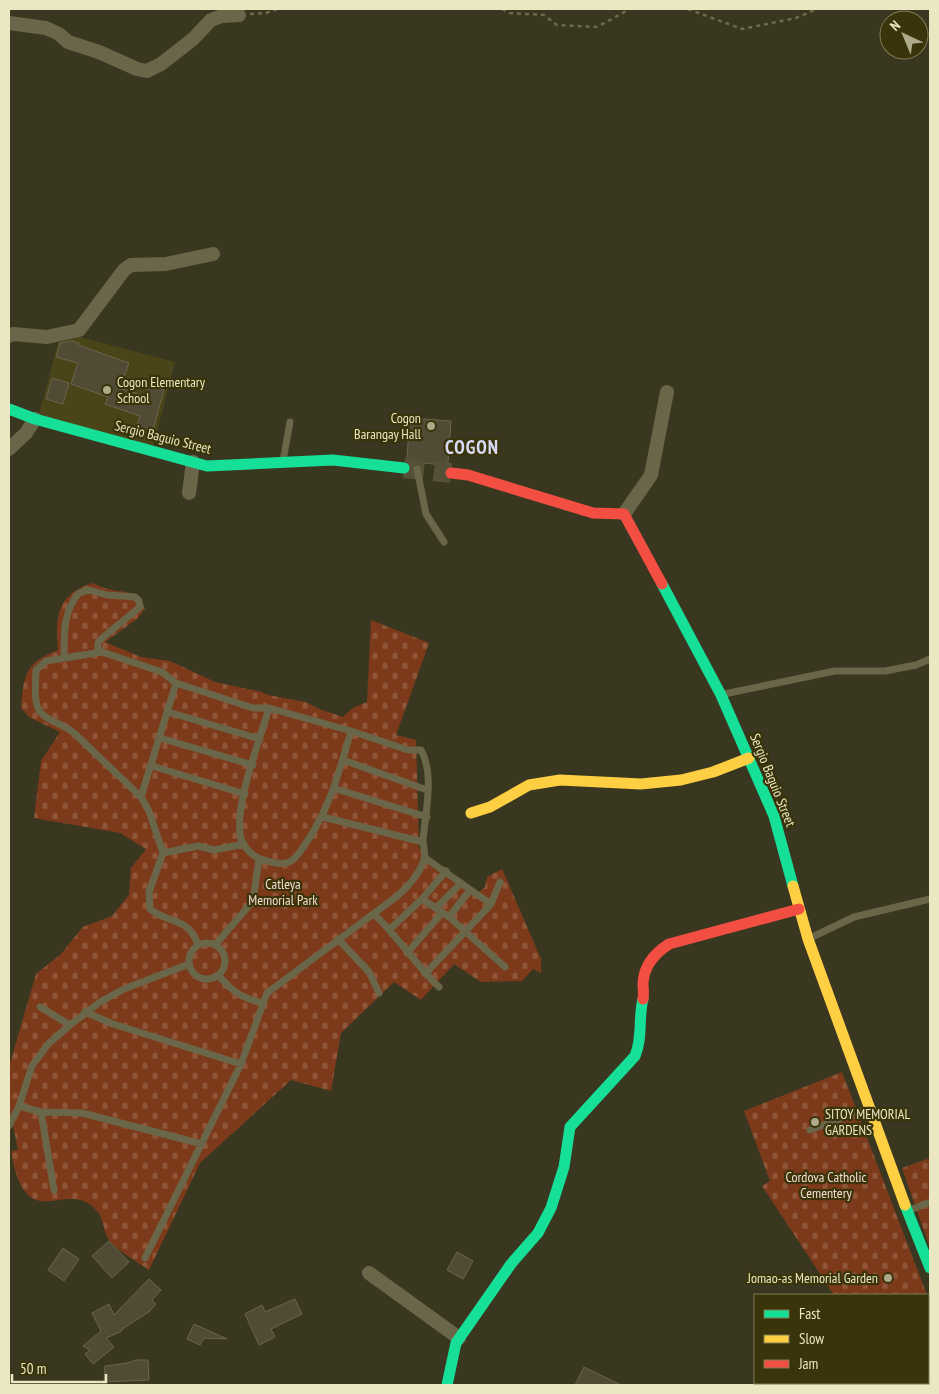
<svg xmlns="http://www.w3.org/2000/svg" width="939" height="1394" font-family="'PT Sans Narrow',sans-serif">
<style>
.built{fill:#4a4419}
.cemetery{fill:url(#cemetery-stones)}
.building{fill:#514b35;stroke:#6d644c}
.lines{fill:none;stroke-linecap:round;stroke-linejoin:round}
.secondary-tunnel{stroke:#555138;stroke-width:20;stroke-dasharray:20 10;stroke-linecap:butt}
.path{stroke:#6d6a52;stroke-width:2.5;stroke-dasharray:4 4;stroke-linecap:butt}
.lane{stroke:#6a664a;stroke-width:7}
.street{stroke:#6a664a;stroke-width:14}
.fast{stroke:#16e098;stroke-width:11}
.slow{stroke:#ffcf43;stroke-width:11}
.jam{stroke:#f24e42;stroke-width:11}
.poi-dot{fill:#ada989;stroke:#393409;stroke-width:2}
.labels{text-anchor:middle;stroke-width:4.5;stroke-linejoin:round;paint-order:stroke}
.poi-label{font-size:14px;fill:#ebe7c2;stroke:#393409;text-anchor:start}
.street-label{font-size:14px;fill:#ebe7c2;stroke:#393409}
.park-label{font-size:14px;fill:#f5dcd3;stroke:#393409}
.district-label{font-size:19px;font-weight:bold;letter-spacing:1px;fill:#d8daf7;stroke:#393409}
</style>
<defs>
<pattern id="cemetery-stones" width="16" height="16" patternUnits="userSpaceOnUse" patternTransform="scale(1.25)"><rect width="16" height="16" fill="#7d3a1a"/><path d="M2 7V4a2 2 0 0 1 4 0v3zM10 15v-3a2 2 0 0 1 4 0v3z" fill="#90563a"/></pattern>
</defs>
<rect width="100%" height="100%" fill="#3a3720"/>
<path class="built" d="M61,332L175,362L153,447L38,418Z"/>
<path class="cemetery" d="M93,583C98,585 103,588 108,589C126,594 137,588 145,609L137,619L105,642L141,657L170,661L215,682L262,692L268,695L306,702L319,709L343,717L353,708L367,702L371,620L429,643L396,735L416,740L419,848L471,890L479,892L485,887L487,877L502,869L541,959V973L533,969L522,981L481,982L454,964L421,1000L394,982L341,1033L331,1091L291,1080L200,1163L149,1270C139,1263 115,1249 109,1240C103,1232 104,1218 97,1211C66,1175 26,1241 11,1151L18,1150L12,1120L9,1116V1067L36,974L61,954L83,927L112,916L129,895L131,868L146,849L120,833L34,818L41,761L60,732L29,717L21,708C24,674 25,663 58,650C55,617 57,594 93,583Z
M842,1072L927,1295H834L762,1186L770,1181L744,1111Z
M930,1158V1248L902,1168Z"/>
<path class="building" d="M72,341L79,343L78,345L129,363L120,388L145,396L148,385L164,390L151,437L135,433L140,416L105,404L108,397L71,384L78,363L56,357L60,343Z
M52,378L69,383L63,404L46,399Z
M410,418L451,421L448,462L443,465L414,462L407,457Z
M109,1241L129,1262L112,1278L92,1256Z
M63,1248L79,1259L64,1281L48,1270Z
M457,1252L473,1261L463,1279L447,1270Z
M149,1279L161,1290L152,1300L156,1304L150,1311L121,1330L122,1331L106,1338L114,1347L93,1364L85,1354L90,1350L83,1346L101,1331L92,1313L109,1304L114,1315Z
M295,1299L302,1314L271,1329L275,1337L259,1345L245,1314L262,1305L265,1312Z
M194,1324L227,1339H226L204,1338L200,1345L187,1339Z
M136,1360H148L149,1380L104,1382L105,1366L128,1363Z
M584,1367L621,1385H575Z"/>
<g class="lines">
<path class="secondary-tunnel" d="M404,468L451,473"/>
<path class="path" d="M502,9L510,13L544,15L557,25L597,27L630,9
M688,9L742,29L796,18L817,9
M250,14L266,13L277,9"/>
<path class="lane" d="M283,461L290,422
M417,469L426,514L444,542
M64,658C64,635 63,611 79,593L89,590L107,595L135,597L139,601L140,607L101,639L98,643V652
M724,694L835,671H885L916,665L930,659
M269,708C259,743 236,799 240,834C241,844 251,856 261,859C269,862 284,866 291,861C298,857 303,847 308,840C330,807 340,769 351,731
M168,712L260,739
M160,738L253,765
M343,760L427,790
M152,766L245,794
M333,788L427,817
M141,797L176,683
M323,817L423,842
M163,853L198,846L214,850L244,844
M425,858L491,904
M422,899L449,917L505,967
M436,908L461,883
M374,914C398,937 415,964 439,987
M449,917L470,890
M390,929L422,899L446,871
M810,938L854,917L930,899
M338,939L369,972L379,993
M189 961a18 18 0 1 1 36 0a18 18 0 1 1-36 0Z
M215,945L253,901L259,859
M407,953L442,913
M425,974L491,904L500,882
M218,975C233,992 240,997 262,1003
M40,1007L70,1025
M85,1012L113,1024L241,1064
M19,1106L41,1112L82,1113L202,1144
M41,1112L54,1190
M9,1126L19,1106L32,1066L48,1044L70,1025L100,1002L124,989L189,964
M810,1130L869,1108
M910,1210L930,1202
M145,1258L241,1064L267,993L396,897C408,887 419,875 424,860C426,854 423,847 423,841C425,813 435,775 421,750H408L351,731L269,708H253L176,683L162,672L102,652L46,661L36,670C36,684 32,706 43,715C53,723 65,725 74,733L141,797L149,811L163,853L149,892L150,909C170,925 188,916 198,945"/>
<path class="street" d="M9,23L46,28L59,34L68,42L99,52L137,69L147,71L161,64L193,39L211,20L222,16L239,15
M9,336L13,334L47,337L79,330L124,270L131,265L166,264L213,254
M9,449L26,433L35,419
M189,493L193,462
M624,514L651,475L667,392
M369,1273L459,1338"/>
<path class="fast" d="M9,409L35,419L207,466L333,460L404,468
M662,584L721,695L774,816L793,886
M905,1205L930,1268
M447,1385L456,1343L511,1264L538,1233L551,1208L564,1167L570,1127L635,1056C643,1037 638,1019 643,999"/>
<path class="slow" d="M471,813L490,807L529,785L560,780L641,784L681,780L713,772L749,758
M793,886L808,939L905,1205"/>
<path class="jam" d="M451,473L468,475L593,513L624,514L662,584
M643,999C644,993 643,989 643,983C644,965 655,953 669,944L799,909"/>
</g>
<g class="poi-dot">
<circle cx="107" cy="390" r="5"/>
<circle cx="431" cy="426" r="5"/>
<circle cx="815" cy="1122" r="5"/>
<circle cx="888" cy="1278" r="5"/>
</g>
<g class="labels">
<g class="poi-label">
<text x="117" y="387">Cogon Elementary<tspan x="117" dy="16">School</tspan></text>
<text x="421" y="423" text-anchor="end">Cogon<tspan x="421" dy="16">Barangay Hall</tspan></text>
<text x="825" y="1119">SITOY MEMORIAL<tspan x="825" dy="16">GARDENS</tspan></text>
<text x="878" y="1283" text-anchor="end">Jomao-as Memorial Garden</text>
</g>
<g class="street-label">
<text transform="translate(163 437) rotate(14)" y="5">Sergio Baguio Street</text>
<text transform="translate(773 780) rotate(68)" y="5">Sergio Baguio Street</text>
</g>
<g class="park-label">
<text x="283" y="889">Catleya<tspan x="283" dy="16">Memorial Park</tspan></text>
<text x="826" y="1182">Cordova Catholic<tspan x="826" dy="16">Cementery</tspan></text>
</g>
<g class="district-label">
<text x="472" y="454">COGON</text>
</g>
</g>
<rect width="939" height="1394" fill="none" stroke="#ebe7c2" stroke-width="20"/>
<rect x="754" y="1294" width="175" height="90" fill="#393409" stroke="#807c53"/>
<rect x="764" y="1310" width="25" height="8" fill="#16e098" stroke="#807c53"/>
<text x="799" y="1319" font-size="15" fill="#ebe7c2">Fast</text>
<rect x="764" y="1335" width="25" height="8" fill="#ffcf43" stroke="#807c53"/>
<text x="799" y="1344" font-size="15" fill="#ebe7c2">Slow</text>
<rect x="764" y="1360" width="25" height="8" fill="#f24e42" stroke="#807c53"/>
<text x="799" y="1369" font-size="15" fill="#ebe7c2">Jam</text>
<g transform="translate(904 35) rotate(316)"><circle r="24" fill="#393409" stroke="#807c53"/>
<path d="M0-4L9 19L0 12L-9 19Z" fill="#ada989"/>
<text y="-8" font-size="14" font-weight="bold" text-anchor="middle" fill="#ebe7c2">N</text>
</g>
<path d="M12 1374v8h94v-8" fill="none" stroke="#ebe7c2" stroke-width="2.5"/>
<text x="20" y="1374" font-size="15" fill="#ebe7c2" stroke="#393409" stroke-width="4" paint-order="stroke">50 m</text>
</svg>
